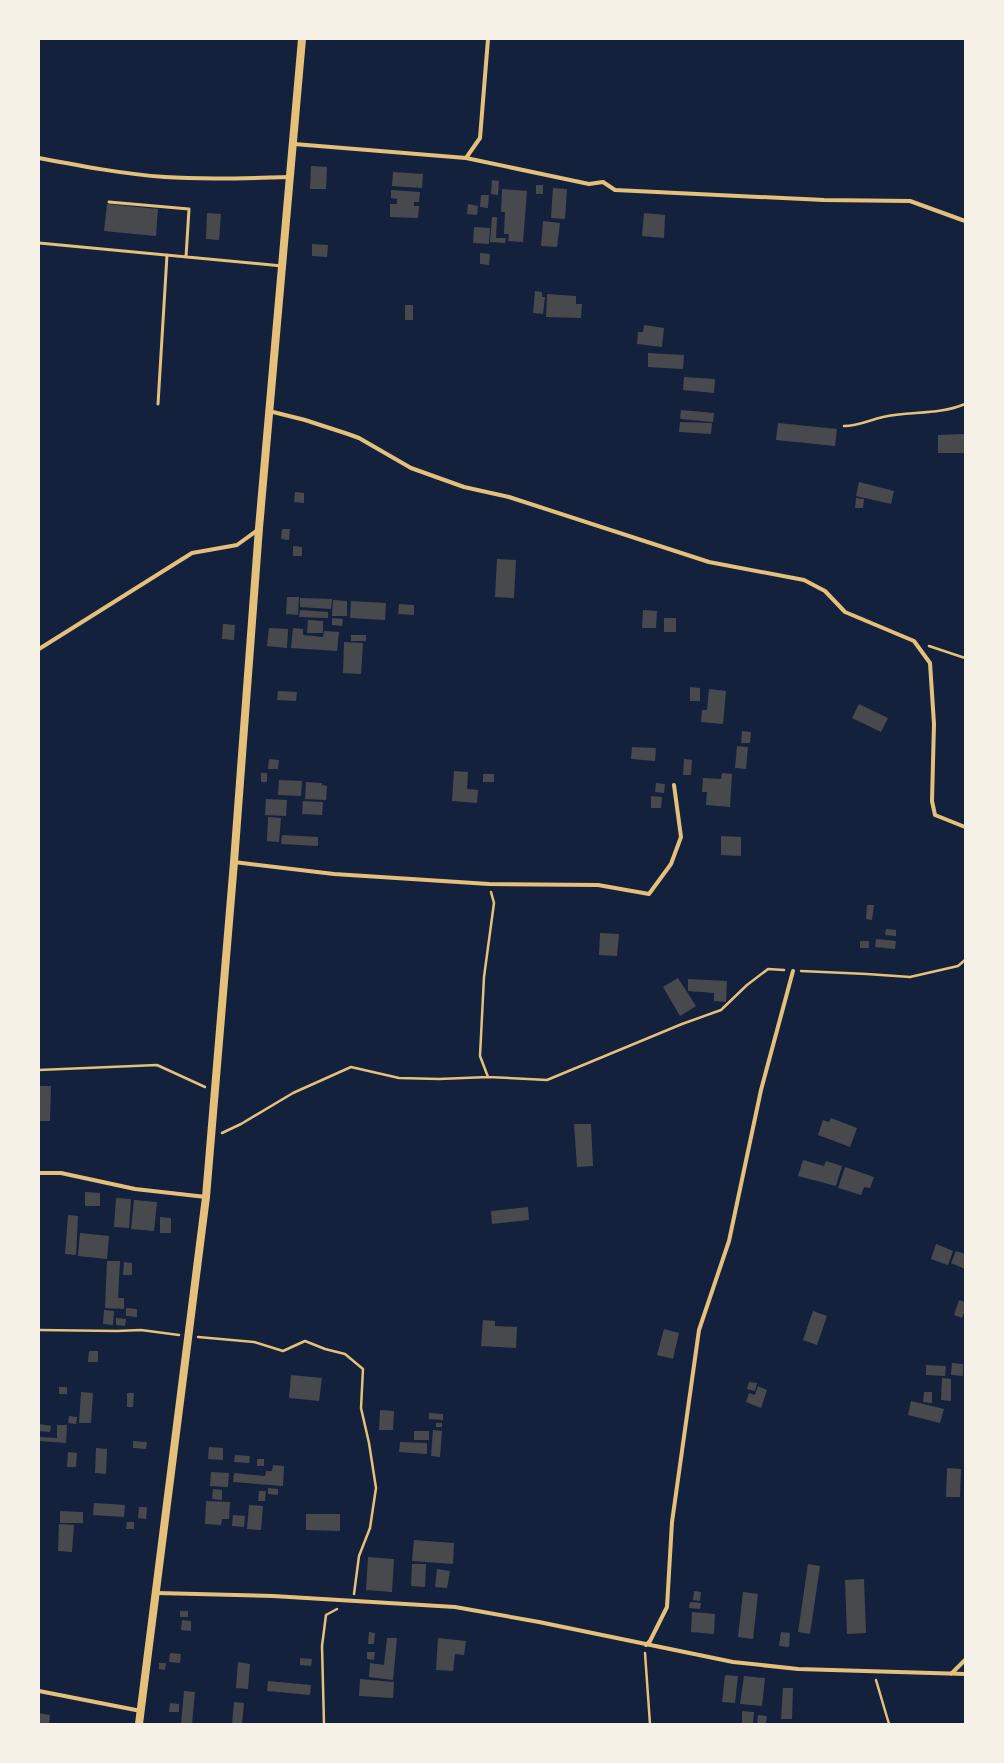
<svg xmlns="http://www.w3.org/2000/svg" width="1004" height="1763" font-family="Signika,sans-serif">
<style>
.building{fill:#48494c}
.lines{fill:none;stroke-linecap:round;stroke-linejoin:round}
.path{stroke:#e5c07b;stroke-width:2.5}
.service{stroke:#e5c07b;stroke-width:3}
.minor{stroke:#e5c07b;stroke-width:4}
.secondary{stroke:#e5c07b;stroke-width:8}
</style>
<rect width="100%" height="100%" fill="#14213d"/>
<path class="building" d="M311,166L327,167L326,189H310Z
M393,172L423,174L422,188L392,186Z
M492,180L499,181L498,195L491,194Z
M536,185H543V194H536Z
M553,188L567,189L565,219L551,218Z
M502,189L527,191L523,242L508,241L509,234H504L505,212H501Z
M391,190L420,192L419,202H414V206H419L418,218L390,217V204H397V199L391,198Z
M481,195H489L488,208L480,207Z
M107,204L158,209L156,236L104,231Z
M468,204L478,206L477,215L467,214Z
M207,213L221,214L219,240L206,239Z
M644,213L665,215L664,238L642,236Z
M492,217H497L496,238H506L505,243L490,242Z
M543,221L560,223L557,247L541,246Z
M474,227L490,228L489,244L473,243Z
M312,244L328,245L327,257L312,256Z
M480,253L490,254L489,265L480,264Z
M535,291L542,292V297H545L543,314L533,313Z
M547,294L576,296V304H582L581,318L546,317Z
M405,305H413V320H405Z
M644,325L664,328L662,347L637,344L638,332H643Z
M648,353L684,355L683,369L648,367Z
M684,377L715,379L714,393L683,390Z
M681,410L714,413L713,422L680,419Z
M680,422L712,423L711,434L679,432Z
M778,423L837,429L835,446L776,440Z
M964,434L965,453H938V435Z
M859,482L894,491L891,504L856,496Z
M295,492L304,493V503L294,502Z
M856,498L864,499L863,508H855Z
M282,529H290L289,540L281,539Z
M293,546L302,547V556H293Z
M497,559L516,560L514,598L495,597Z
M287,597H299L298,615L286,614Z
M300,598L332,599L331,609L300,607Z
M333,600L347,601V616H332Z
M351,601L386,603L385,620L350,618Z
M399,604L414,605V615L398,614Z
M300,610L328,612V618L299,617Z
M643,610L657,611L656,628H642Z
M332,618L343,619L342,626L332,625Z
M664,618H676V632H664Z
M308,620L323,621V633H307Z
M223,624L235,625L234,640L222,639Z
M269,628L288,629L287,648L267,646Z
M293,628L303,629V635L323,637L324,631L339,632L337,651L291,648Z
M351,635H366V641H351Z
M344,642L363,643L361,674L343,673Z
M690,687L700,688V701H690Z
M709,689L726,691L723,724L701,722L702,710H707Z
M278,691L297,692L296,701L277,700Z
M859,704L888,718L881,732L852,718Z
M742,731L751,732L750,743H741Z
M737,746L748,747L746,769L735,768Z
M632,747L656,748L655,761L631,759Z
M269,759L279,760L278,769H268Z
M684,759L692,760L691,775H683Z
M454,771L468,772L467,789L478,790L477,803L452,801Z
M261,773H267V782H261Z
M722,773L732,774L730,807L706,805L707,792H702L703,778L721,779Z
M483,774H494V782H483Z
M279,780L302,781L301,796L278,795Z
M306,782L322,783V785L327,786L326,800L305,799Z
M656,783L665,784L664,793L655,792Z
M651,796L662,797L661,808H651Z
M266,799L287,800L286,816L265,815Z
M303,801L323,802L322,815L302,814Z
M268,817L281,818L279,842L267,841Z
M282,835L318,837V846L281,844Z
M721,836L741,837V856L721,855Z
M867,905H874L872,920L866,919Z
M886,929L896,930V936L885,935Z
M600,933L619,934L617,956L599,955Z
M876,939L896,941L895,949L875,947Z
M860,941H869V948H860Z
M678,978L696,1006L680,1016L663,987Z
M688,979L727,981L726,1002L714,1001V993L688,991Z
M39,1086H51L50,1121H39Z
M831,1118L857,1128L850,1147L818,1135L823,1120L829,1122Z
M574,1124H591L593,1166L577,1167Z
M803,1160L824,1166L826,1161L842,1166L836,1186L798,1176Z
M845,1167L874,1177L870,1188L864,1187L861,1195L838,1188Z
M85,1192L100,1193V1206H85Z
M116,1198L131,1199L129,1228L114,1227Z
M134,1200L157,1202L154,1231L131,1229Z
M528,1207L529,1220L492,1224L491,1211Z
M68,1215L78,1216L76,1255L65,1254Z
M160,1217L171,1218V1233H160Z
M80,1233L109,1236L107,1259L78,1256Z
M936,1244L953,1251L948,1265L931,1259Z
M956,1251L965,1254V1269L951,1263Z
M107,1261H120L118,1298H124V1309L105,1308Z
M124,1262L132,1263V1275H123Z
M959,1300L965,1302V1310L962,1318L954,1315Z
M126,1308L137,1309V1317L126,1316Z
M104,1310L114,1311L113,1325L103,1324Z
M813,1311L827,1316L817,1345L803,1340Z
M116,1318L126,1319L125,1326L116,1325Z
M483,1320L495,1321V1326L517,1327L516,1348L481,1346Z
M664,1329L679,1333L673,1359L657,1355Z
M89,1351H98V1362H88Z
M952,1363L963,1364V1376L951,1375Z
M926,1365L946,1366L945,1376L926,1375Z
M291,1375L322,1378L319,1401L289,1398Z
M942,1378L951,1379V1401L941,1400Z
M749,1382L757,1383L755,1391L747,1389Z
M758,1386L767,1390L761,1408L746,1402L749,1393L755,1395Z
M59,1387H67V1394H59Z
M81,1392L93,1393L91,1423H79Z
M924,1392H932V1403L923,1402Z
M127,1393H134L133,1407H127Z
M911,1401L944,1409L940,1423L908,1415Z
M380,1410L394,1411L393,1430H379Z
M429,1413L443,1414V1420L429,1419Z
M69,1416L77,1417L76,1424L68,1423Z
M436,1423H442V1427H436Z
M39,1424L51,1426L50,1432L39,1431Z
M57,1425H67L66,1443L39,1441V1437L57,1438Z
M433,1430L442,1431L440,1457L431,1456Z
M414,1431H429V1440H414Z
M133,1441L147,1442L146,1449L133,1448Z
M400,1442L427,1443V1454L399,1452Z
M209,1447L223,1448V1460L208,1459Z
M96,1448L107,1449L106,1474L95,1473Z
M68,1452L77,1453L76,1467H67Z
M235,1455L250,1456L249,1463L234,1462Z
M257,1459H264V1466H257Z
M273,1465L284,1466L283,1486L233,1482L234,1473L265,1476L266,1471H272Z
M947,1468L961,1469L960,1497H946Z
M211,1472L229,1473L228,1487L210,1486Z
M268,1488L278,1489V1495L268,1494Z
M213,1489L222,1490V1500L212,1499Z
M259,1491H266L265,1501H258Z
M206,1501L230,1502L229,1519H222L221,1525L205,1524Z
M94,1503L125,1505L124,1517L93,1515Z
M249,1505L263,1506L261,1530L247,1529Z
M139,1507H147L146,1519L138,1518Z
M60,1511L83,1512V1523H60Z
M306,1514H340V1531L306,1530Z
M233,1515L245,1516L244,1527L232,1526Z
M127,1522H134V1529H126Z
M59,1524L74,1525L72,1552L58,1551Z
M414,1540L454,1543L453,1564L412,1561Z
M368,1557L394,1559L392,1592L366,1590Z
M412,1564H426L425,1587L411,1586Z
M808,1564L820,1566L810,1634L798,1632Z
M437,1569L450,1571L447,1588L435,1587Z
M864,1579L866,1633L847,1634L845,1580Z
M694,1591L701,1592L700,1601L693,1600Z
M743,1592L758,1594L753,1639L738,1637Z
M690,1602L701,1603L700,1609L689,1608Z
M180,1611H188V1617H180Z
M692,1612L715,1614L714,1634L691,1632Z
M182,1620L191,1621V1631L181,1630Z
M369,1632L375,1633L374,1644H368Z
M781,1632L790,1633L789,1647L779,1646Z
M387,1638H397L393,1680L369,1677L370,1663L384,1665Z
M438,1638L466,1641L464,1655L455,1654L453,1671L436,1670Z
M367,1652H375L374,1660L367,1659Z
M170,1653L181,1654L180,1663L169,1662Z
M300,1658L312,1659L311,1666L300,1665Z
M238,1662L250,1664L248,1689L236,1688Z
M159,1663H166L165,1670L159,1669Z
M725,1675L738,1676L735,1703L722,1702Z
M744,1676L765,1678L762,1706L740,1704Z
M360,1679L394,1682L393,1698L359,1696Z
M268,1681L311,1685L310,1695L267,1691Z
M783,1688H793L792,1719H781Z
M184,1691L195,1692L192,1724H181Z
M234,1702L244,1703L242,1724H232Z
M170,1703L179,1704V1712H169Z
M742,1711L754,1712L753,1724H742Z
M39,1713L50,1715L49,1724H39Z
M758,1715L767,1716L766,1724H757Z"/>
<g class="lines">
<path class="path" d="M844,426C859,426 869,420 883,417C910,411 939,415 965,404
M929,646L965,658
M801,971L867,974L910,977L958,966L965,960
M39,1070L157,1065L205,1087
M488,1077L480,1056L484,977L494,903L491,892
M222,1133L241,1124L293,1093L351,1067L399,1078L439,1079L488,1077L547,1080L682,1024L721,1010L747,985L768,969L784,970
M39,1330L117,1331L141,1330L179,1335
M198,1337L254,1342L283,1351L305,1341L325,1349L345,1354L363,1369L361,1408L369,1443L376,1488L370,1528L359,1556L354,1594
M645,1653L650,1724
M876,1680L889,1724
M324,1724L322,1646L326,1615L337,1609"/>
<path class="service" d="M109,202L189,209L186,257
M39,243L282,266
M158,404L167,255"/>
<path class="minor" d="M294,144L466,158L589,184L603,182L615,190L824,200L910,201L965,221
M39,158C81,166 123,174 165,177C207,180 249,178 290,177
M466,158L480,138L488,39
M269,411L305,420L348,434L359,438L411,468L464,487L509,497L709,562L804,580L825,591L845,612L914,641L930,663L934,724L932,801L935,815L965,827
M39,649L192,553L237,545L259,529
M234,862L334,874L489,884L598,885L649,894L671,864L681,837L674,785
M39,1173H61L135,1189L206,1197
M157,1593L273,1596L455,1607L539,1622L733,1662L798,1669L965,1674
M646,1645L650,1641L667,1607L672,1522L699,1330L729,1241L761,1090L793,971
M951,1674L965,1660
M39,1691L141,1711"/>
<path class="secondary" d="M139,1724L206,1197L234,862L259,528L302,39"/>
</g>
<rect width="1004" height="1763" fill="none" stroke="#f6f1e7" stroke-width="80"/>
</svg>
